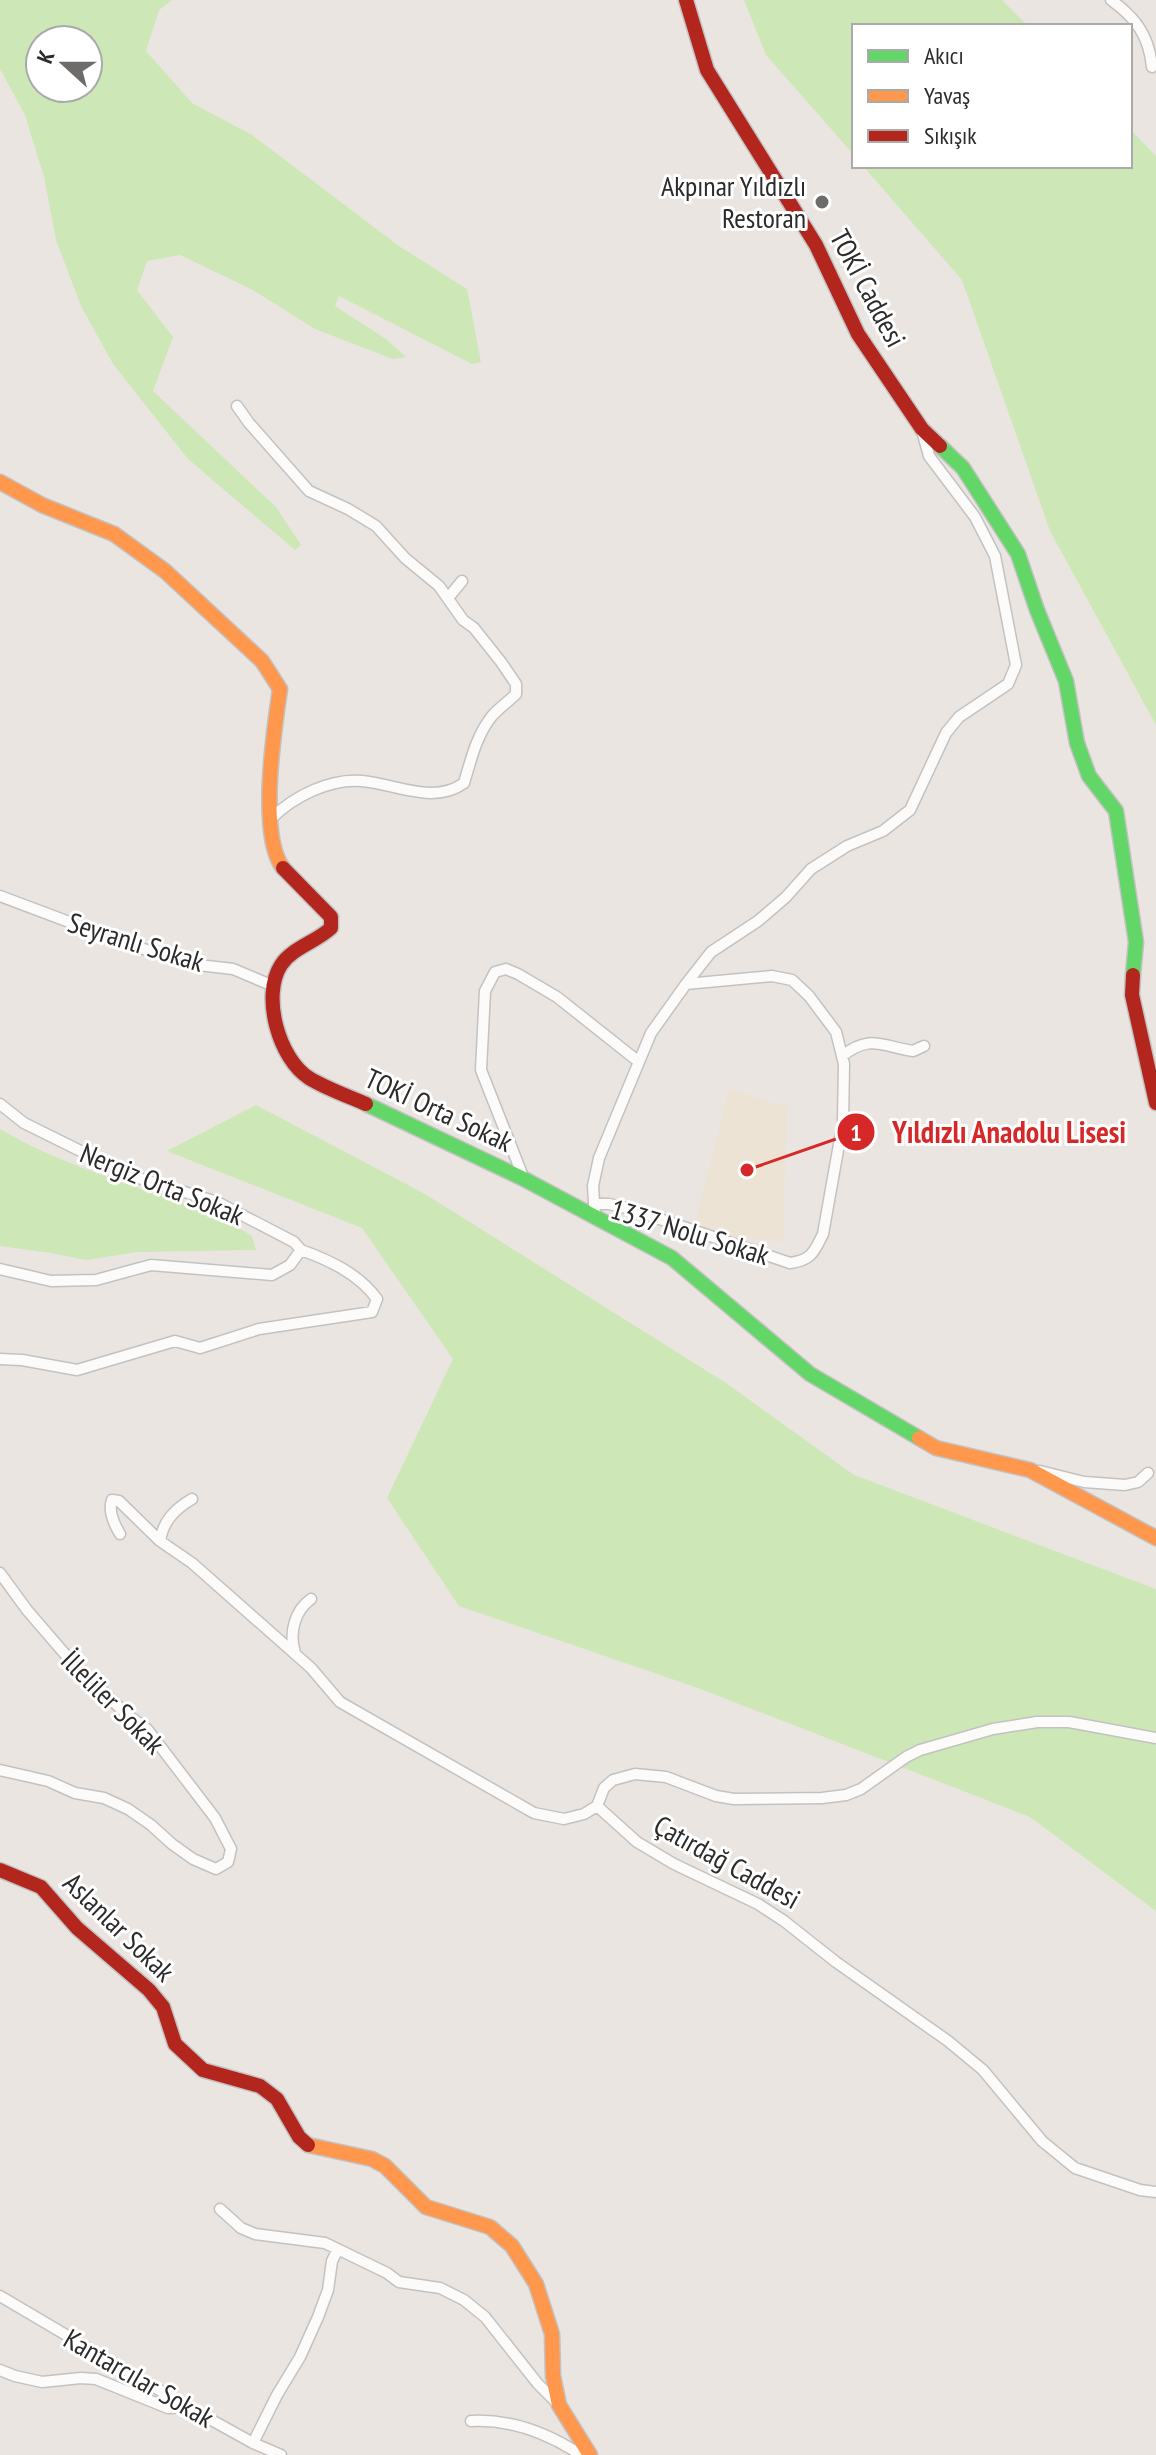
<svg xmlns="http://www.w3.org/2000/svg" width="1156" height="2455" font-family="'PT Sans Narrow',sans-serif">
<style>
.education{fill:#ede3d4}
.green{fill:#cee7b7;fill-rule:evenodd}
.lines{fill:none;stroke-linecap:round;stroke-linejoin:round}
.street-casing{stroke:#c3c2c2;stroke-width:13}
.fast-casing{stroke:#c3c2c2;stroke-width:17}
.slow-casing{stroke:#c3c2c2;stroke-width:17}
.jam-casing{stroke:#c3c2c2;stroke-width:17}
.street{stroke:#fcfbfa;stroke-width:10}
.fast{stroke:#63d668;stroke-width:14}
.slow{stroke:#ff974d;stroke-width:14}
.jam{stroke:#b3261e;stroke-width:14}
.poi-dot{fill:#6e6c6a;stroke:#fff;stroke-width:3}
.labels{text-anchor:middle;stroke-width:6;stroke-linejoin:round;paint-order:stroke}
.poi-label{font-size:28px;fill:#2b2b2b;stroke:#fff;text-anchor:end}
.street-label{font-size:28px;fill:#2b2b2b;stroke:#fff}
.leader{fill:none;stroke:#d62828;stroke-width:3}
.callout-dot{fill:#d62828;stroke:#fff;stroke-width:3}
.mark-label{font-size:24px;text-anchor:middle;font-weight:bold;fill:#fff}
.callout-label{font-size:30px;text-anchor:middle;font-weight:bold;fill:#d62828;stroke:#fff;stroke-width:6;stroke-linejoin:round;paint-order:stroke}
</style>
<rect width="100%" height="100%" fill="#eae5e0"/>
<path class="education" d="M729,1089L787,1107L783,1242L693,1232Z"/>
<path class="green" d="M0,0H172L159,10L146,51L192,103L252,135L399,246L467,289L481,362L472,364L339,296L335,306L386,339L406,357L393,359L315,329L253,290L180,255L147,261L137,290L173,337L153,391L276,507L301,545L295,550L188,459L113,364L81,306L56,240L44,177L25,115L0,69ZM40,40H88V88H40Z
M744,0H1002L1028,26H854V155L766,55Z
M1130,129L1156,156V725L1050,531L962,280L863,166H1130Z
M256,1105L425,1194L726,1383L854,1475L1156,1589V1911L1030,1817L698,1688L459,1606L387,1498L453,1359L362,1228L167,1151Z
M0,1129C65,1168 143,1187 214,1215C227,1220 240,1229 252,1236L256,1250L138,1252L86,1260L51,1253L0,1246Z"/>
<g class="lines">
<g class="street-casing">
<path id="street" d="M1111,0C1136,18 1149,36 1152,67
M237,406L249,423L309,491L348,509L376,526L405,558L439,586L463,620L474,628L501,662L516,684V694C508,702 499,708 492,716C476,736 471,760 464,783C434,805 396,784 362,781C331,778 294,796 272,818
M448,598L462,581
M0,896L125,943L190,964L233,969L271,985
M842,1056C870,1034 881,1046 913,1051L924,1046
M0,1104L24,1123L129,1175L217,1202L294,1242L301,1250L290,1265L272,1275L151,1265L96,1280L51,1281L0,1269
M524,1179L481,1070L485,991L495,972L506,969L518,974L557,997L639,1062
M594,1204H609L627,1208L790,1263C812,1260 814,1252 823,1234L843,1122L844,1064L836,1032L809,996L792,980L772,976L686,984
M595,1218L593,1186L599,1158L651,1033L686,984L711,952L758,921L786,897L811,869L847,846L883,831L910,810L946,733L959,717L1008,684L1016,665L995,556L975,517L929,456L922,431
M0,1359L22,1360L77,1370L175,1341L200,1348L259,1329L372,1312L377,1299C359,1274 329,1260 301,1250
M1040,1471L1084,1482L1125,1485L1138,1482L1148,1473
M120,1534C114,1524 108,1511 112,1500L119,1501L160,1541L192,1563L311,1668L340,1702L534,1813L564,1819L584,1814L597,1806
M160,1541C163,1521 175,1509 192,1499
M0,1573L27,1610L64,1653L126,1714L147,1729L215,1818L231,1849L228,1862L216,1869L193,1859L172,1844L151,1825L128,1809L104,1798L75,1793L48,1781L0,1770
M295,1653C289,1634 294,1611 311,1599
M597,1806L637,1842L674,1864L758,1904L784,1921L836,1962L948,2041L983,2070L1042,2141L1075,2168L1140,2190L1156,2192
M597,1806L604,1788L613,1780L635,1774L666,1777L716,1796L734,1799L822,1798L846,1795L861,1789L906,1757L920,1750L993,1729L1037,1722H1069L1156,1738
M220,2209L241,2228L255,2234L325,2243L387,2273L399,2282L440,2288L464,2300L485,2317L538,2384L559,2405
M0,2296L188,2407L253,2443L281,2455
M0,2370L15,2376L42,2382L81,2378L96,2379L168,2408L186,2407
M471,2421C511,2419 548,2433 581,2455
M253,2443L277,2395L300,2357L318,2317L328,2290L332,2261L338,2249"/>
</g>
<g class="fast-casing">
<path id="fast" d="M940,446L963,468L1018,554L1037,610L1066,681L1077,743L1089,776L1116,811L1136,942L1133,975
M366,1104L524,1179L672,1258L810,1374L919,1438"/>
</g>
<g class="slow-casing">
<path id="slow" d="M0,482L42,505L114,534L165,571L262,661L280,689C274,730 258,835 283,868
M919,1438L936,1448L1030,1470L1156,1538
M308,2145L372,2159L385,2166L426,2207L490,2227L512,2246L536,2284L552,2334L553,2376L559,2405L590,2455"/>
</g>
<g class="jam-casing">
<path id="jam" d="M686,0L707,70L816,245L858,334L922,429L940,446
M283,868L331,917V928C316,942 292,948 281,965C261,996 279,1059 309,1078C327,1089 348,1096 366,1104
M1133,975L1132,995L1156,1103
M0,1870L41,1887L77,1928L149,1990L163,2007L175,2044L203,2070L260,2086L277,2099L299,2137L308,2145"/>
</g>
<use href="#street" class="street"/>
<use href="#fast" class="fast"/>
<use href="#slow" class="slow"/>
<use href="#jam" class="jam"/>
</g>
<circle class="poi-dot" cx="822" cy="202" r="8"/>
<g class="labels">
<g class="poi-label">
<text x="806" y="196">Akpınar Yıldızlı<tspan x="806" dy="32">Restoran</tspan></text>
</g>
<g class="street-label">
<text transform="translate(868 288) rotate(62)" y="10">TOKİ Caddesi</text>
<text transform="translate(136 942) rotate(17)" y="10">Seyranlı Sokak</text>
<text transform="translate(439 1110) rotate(25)" y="10">TOKİ Orta Sokak</text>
<text transform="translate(162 1184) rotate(22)" y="10">Nergiz Orta Sokak</text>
<text transform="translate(690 1232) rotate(17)" y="10">1337 Nolu Sokak</text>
<text transform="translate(113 1702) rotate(45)" y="10">İlleliler Sokak</text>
<text transform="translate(727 1862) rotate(29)" y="10">Çatırdağ Caddesi</text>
<text transform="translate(119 1927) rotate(44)" y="10">Aslanlar Sokak</text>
<text transform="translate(139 2378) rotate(30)" y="10">Kantarcılar Sokak</text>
</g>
</g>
<path class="leader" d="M747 1170L856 1132"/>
<g class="callout-dot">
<circle cx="747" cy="1170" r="8"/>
<circle cx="856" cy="1132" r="20"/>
</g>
<g class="mark-label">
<text x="856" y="1141">1</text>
</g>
<g class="callout-label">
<text x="1009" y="1143">Yıldızlı Anadolu Lisesi</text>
</g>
<rect x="852" y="24" width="280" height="144" fill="#ffffff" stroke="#aaaaaa" stroke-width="2"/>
<rect x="868" y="50" width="40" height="12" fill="#63d668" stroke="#aaaaaa" stroke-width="2"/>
<text x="924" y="64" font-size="24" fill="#2b2b2b">Akıcı</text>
<rect x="868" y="90" width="40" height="12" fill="#ff974d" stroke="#aaaaaa" stroke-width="2"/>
<text x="924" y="104" font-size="24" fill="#2b2b2b">Yavaş</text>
<rect x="868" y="130" width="40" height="12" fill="#b3261e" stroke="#aaaaaa" stroke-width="2"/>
<text x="924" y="144" font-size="24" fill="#2b2b2b">Sıkışık</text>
<g transform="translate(64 64) rotate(291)"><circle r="38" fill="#ffffff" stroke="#aaaaaa" stroke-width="2"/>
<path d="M0-6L14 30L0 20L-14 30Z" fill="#6e6c6a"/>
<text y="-12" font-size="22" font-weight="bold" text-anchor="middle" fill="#2b2b2b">K</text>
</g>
</svg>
